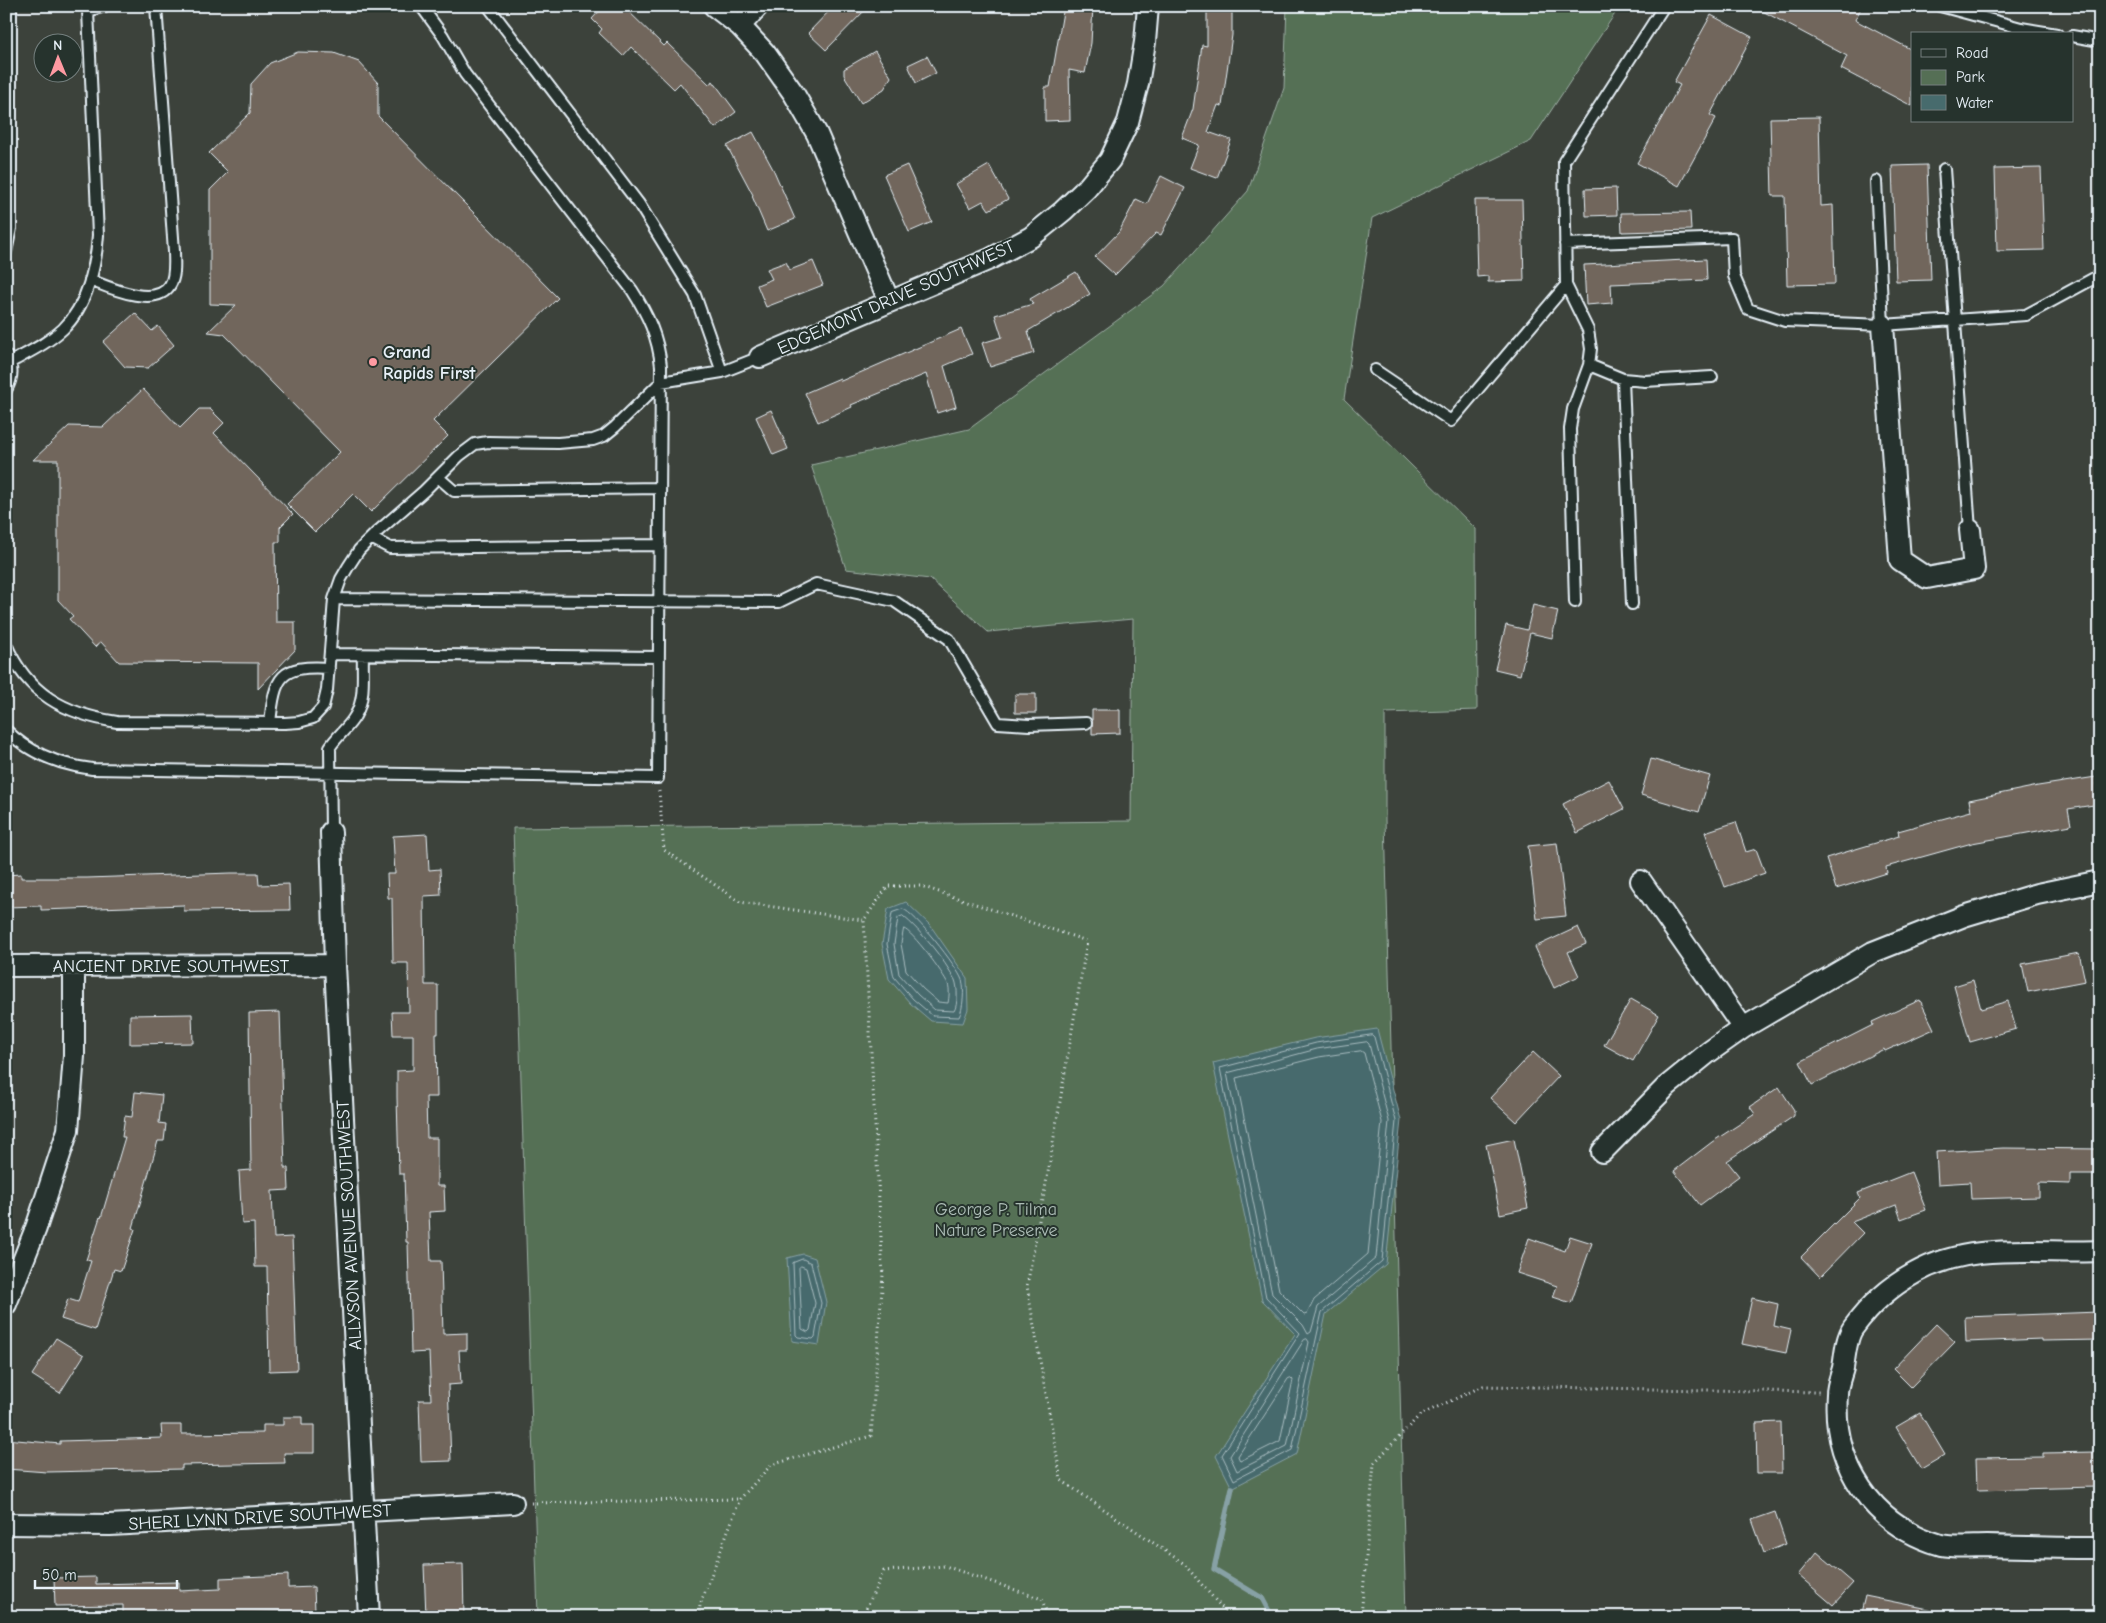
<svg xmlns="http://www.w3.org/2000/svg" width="2106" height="1623" font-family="'Comic Neue',sans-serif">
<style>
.green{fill:#556f55;stroke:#9eb0a6}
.water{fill:#476b6d;stroke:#87a1a5}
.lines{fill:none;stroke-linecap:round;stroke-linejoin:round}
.shore{stroke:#a8bbc0;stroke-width:1}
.stream{stroke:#87a1a5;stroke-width:5.5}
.building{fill:#71665b;stroke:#e8f1f8}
.lane-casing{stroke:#e8f1f8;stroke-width:14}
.street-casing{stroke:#e8f1f8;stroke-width:24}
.path{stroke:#e8f1f8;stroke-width:3;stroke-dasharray:1 4;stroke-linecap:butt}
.lane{stroke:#26332d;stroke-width:10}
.street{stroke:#26332d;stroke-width:20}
.poi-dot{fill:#ff9aa2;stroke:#26332d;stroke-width:2}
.labels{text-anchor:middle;stroke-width:4;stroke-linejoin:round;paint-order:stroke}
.street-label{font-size:18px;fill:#e8f1f8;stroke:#26332d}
.poi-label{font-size:18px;font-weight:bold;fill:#e8f1f8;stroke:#26332d;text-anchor:start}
.park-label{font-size:18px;fill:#adbdb7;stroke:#26332d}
</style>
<rect width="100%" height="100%" fill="#3c423b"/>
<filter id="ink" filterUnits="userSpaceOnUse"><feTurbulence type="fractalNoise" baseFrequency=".02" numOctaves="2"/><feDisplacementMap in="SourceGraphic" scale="10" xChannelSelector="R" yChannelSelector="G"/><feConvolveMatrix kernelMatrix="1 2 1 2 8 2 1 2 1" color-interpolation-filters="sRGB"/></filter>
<g filter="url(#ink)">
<path class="green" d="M1287,6H1620L1531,141L1372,218L1344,399L1476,529L1477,710L1385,713V819L1406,1617H538L513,828L1131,821L1133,619L988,632L930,579L846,569L811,465L969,429L1164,286L1248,191L1284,88Z"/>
<path class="water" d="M906,902L930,925L967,978L968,1009L963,1023L931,1021L910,1003L889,979L882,944L888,909Z
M1377,1029L1401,1120L1386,1264L1326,1314L1297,1454L1232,1488L1216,1456L1295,1334L1262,1300L1213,1063L1315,1038Z
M803,1254L815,1258L826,1302L819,1345L792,1341L787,1258Z"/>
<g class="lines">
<path class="shore" d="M903,909C915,913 957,966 962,980C965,988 963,1010 959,1017L933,1016L913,999L894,977L887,944L892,913Z
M903,916C921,931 944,959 955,980C958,987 958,1005 954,1011L935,1010L918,995L899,974L894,944L898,918Z
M904,929C912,931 944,974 948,984C950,989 949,998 948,1003L938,1002L923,989L906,970L901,944Z
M1372,1035L1374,1037L1396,1121L1382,1261L1322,1312L1292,1450L1234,1480L1222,1455L1300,1333L1266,1297L1220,1068L1316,1043Z
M1367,1042L1369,1044L1389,1121L1376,1258L1318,1307L1311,1332L1308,1334L1303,1325L1272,1294L1227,1073L1317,1049Z
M1361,1051L1364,1053L1382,1122L1368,1254L1314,1300L1307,1314L1304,1315L1279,1290L1236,1078L1319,1057Z
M803,1259L811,1263L821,1303L815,1337L813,1339L798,1337L796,1335L793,1263Z
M801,1266L806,1268L815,1303L810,1330L808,1332L802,1329L799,1268Z
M1307,1339L1309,1342L1287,1446L1237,1471L1230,1456L1304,1340Z
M1291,1378L1293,1380L1280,1441L1240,1461L1238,1456L1288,1379Z"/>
<path class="stream" d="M1232,1488L1214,1569L1262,1598L1272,1617"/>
</g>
<path class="building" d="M604,6H623L664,46L667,43L709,84L713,81L736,112L715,128L680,83L674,89L631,47L623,56L599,33L602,29L592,19Z
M834,6H869L826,50L808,33Z
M1064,6H1093L1091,43L1085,73L1069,70L1070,120L1045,121V87H1050Z
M1207,6H1232V35L1222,106L1218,105L1208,132L1231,140L1217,178L1190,168L1199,145L1182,138L1193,109L1202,45L1207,46Z
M1753,6H1862L1855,20L1912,50V106L1841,69L1847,56Z
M1711,15L1752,37L1710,115L1716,118L1679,186L1637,163L1680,85L1674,82Z
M875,51L891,77L884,89L861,103L844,75V69Z
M298,52L334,53L359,62L378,83V116L558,298L433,421L448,436L371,512L353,494L315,532L287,504L340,452L224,334L208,332L236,305L210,304V190L228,172L209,153L250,113L251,84L270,63Z
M927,56L936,73L916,83L908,65Z
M1819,117L1821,206L1833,205L1835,284L1787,285L1785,196H1772L1770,118Z
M753,132L774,171L795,219L767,231L752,196L753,195L727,146Z
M907,165L932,222L909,232L884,175Z
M989,165L1008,199L989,210L983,201L970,208L956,184Z
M1927,165L1931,280L1896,281L1892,166Z
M2041,168L2044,250L1997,251L1995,169Z
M1161,176L1185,188L1161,235L1156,233L1115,275L1095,257L1119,232L1136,199L1147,204Z
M1616,188L1617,215L1586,216L1585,189Z
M1475,200H1522L1524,281L1488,282V276L1477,277Z
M1690,212L1691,230L1622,232L1621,213Z
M1706,259L1707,280L1611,284L1612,303L1586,305L1584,265Z
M813,261L823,285L766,307L757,285L772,279L767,269L786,262L790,270Z
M1076,272L1090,294L1028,331L1034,353L990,367L982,343L1002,337L995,315L1033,304L1030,299Z
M135,313L152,331L158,326L174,345L148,368L125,367L103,342Z
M961,329L972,354L944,366L956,407L937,413L926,374L851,405L852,407L818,422L805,393L840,378L841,381Z
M143,389L180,428L199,409H210L224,423L214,433L293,514L280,527V542H275L276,622H295V650L258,689V663L119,662L101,642L95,647L69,619L73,616L58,600V460H33L69,426L103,427Z
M771,410L788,449L773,455L756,417Z
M1533,605L1558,611L1552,638L1530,633L1520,675L1495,669L1506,625L1527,630Z
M1015,694H1036V713H1015Z
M1092,710H1120V733L1092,734Z
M1651,759L1710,776L1699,812L1641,795Z
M2096,777L2100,804L2068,809L2071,825L1972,843L1886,867L1887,873L1836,889L1826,858L1899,836L1898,831L1971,811L1969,800L2038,786Z
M1609,780L1624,809L1577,833L1563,804Z
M1736,822L1746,852L1756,849L1765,873L1725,887L1705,832Z
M427,834L429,870L440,869L441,895L424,896L425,985H438V1034H436L437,1097H426L427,1138H437V1186H444L445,1211L429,1212L431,1261H441L443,1334L467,1333V1350H459L461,1384L448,1385L451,1461L421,1462L419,1400H431L429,1352L411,1353L408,1242H406L404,1174H399L397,1097V1071L413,1070V1035H393L392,1012H409L408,963H393L392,898H388L387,874H395L393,836Z
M1557,843L1566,916L1537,919L1528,846Z
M231,873H258L259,885L289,884L290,910L184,911V905L41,910V906L6,907V875L21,874V878H87Z
M1578,927L1586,944L1568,952L1579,976L1554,988L1535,947Z
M2079,953L2085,981L2028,992L2022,964Z
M1973,980L1981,1009L2008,1001L2016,1029L1970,1042L1954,986Z
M1631,999L1659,1015L1633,1061L1604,1045Z
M1920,1000L1934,1029L1885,1051L1884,1049L1812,1085L1800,1062L1873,1025L1872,1022Z
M280,1012L285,1168H288L289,1190L272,1191L274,1238L292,1237L297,1370L269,1371L267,1267H255L254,1223L242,1224L239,1171L251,1170L249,1013Z
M192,1014L193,1043L130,1044V1015Z
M1533,1052L1559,1076L1516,1122L1490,1098Z
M1779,1087L1794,1110V1116L1727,1161L1739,1176L1700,1205L1674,1171L1712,1142L1755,1114L1750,1107Z
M135,1092L162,1095L159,1123L166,1124L164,1141H158L133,1228L135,1229L121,1271L114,1269L95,1330L61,1319L68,1299L78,1302L91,1261L86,1260L100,1217L101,1218L125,1137H122L125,1116L132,1117Z
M1514,1139L1528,1208L1500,1214L1486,1145Z
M2003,1148L2100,1149V1174H2070V1184L2039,1183V1197L1971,1199L1970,1182L1938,1184L1936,1152Z
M1911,1172L1926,1210L1901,1219L1896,1205L1852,1222L1863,1233L1820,1277L1801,1257L1860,1198L1858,1193Z
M1570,1236L1592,1243L1571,1303L1553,1297L1557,1286L1517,1273L1529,1238L1565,1251Z
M1752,1298L1778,1304L1774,1326L1791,1330L1786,1353L1742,1344Z
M2099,1312L2100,1340L2042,1341V1339L1966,1342L1965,1317Z
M1936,1324L1955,1342L1911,1387L1893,1369Z
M56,1338L84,1355L60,1393L32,1375Z
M1920,1413L1945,1455L1921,1469L1896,1427Z
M283,1417H302V1425H314V1453H284L285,1463L182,1465V1469L47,1472L6,1469V1439L60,1444V1441L162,1438L161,1425H181V1434L263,1433V1425H283Z
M1781,1422L1782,1473H1757L1756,1423Z
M2096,1452V1487L1977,1490L1976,1458L2043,1457V1453Z
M1775,1512L1786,1544L1764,1553L1752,1520Z
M1817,1552L1853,1583L1833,1605L1798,1575Z
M463,1564L464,1617H426L424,1565Z
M288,1575V1588L314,1587L315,1611L238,1613V1617H196V1615L123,1616V1605L55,1606L54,1578L96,1577V1584L179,1582V1591L220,1589V1578Z
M1865,1596L1934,1610V1617H1860Z"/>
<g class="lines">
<g class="lane-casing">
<path id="lane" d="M488,6L639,204L695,295L722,372
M1940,6L2021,28L2057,34
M88,11L105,6
M2072,36L2100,41
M1944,169L1970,530
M1876,181L1883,325
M1565,244L1732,238L1734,276L1748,309L1785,321L1883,325L2026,315L2100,275
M6,252L11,228V6
M90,280C108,287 156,309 170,285C176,276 174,261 174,251L156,6
M6,355C14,367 13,378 6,390
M11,362C29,352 48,343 63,329C87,306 96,266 98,235L88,11L86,6
M1589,365L1623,379L1645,381L1712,377
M1375,370L1451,421L1566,285
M1623,379L1632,604
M438,477L454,491L660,488
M371,538L390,548L660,545
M334,599L779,602L816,584L894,601L949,639L998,723L1029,725L1086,723
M1575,602L1570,429L1573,409L1589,365L1591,349L1588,330L1566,285L1564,161L1664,6
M6,644C27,694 65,714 117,722L285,723L299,722L313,718L323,707L327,690L334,599L341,579L348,567L359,550L377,532L424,491L459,456L475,444L488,442L558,443L593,440L604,436L615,427L661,382L722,372L760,357
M330,654L659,657
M270,723C275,676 280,665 329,668
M6,730C29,753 61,765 92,769L658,778L661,366C658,337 648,315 632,290L465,74L443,36L421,6
M331,832L330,747C337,736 349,727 355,716C366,698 362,675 363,655"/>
</g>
<g class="street-casing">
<path id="street" d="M714,6L740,26L765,53L794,94L817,134L889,301
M740,26L758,6
M1883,325L1900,560L1927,578L1974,569L1970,530
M760,357L990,259L1031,237L1063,211L1087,188L1110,160L1128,122L1138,84L1145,42L1148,6
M331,832L335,965L369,1617
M1641,881L1743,1028
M6,966L335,965
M1602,1152L1667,1086L1709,1052L1743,1028L1873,952L1964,916L2037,894L2100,881
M2100,1251C2038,1254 1972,1241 1915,1273C1891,1286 1869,1306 1853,1328C1846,1338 1845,1356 1843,1368C1841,1376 1837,1385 1837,1394C1832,1464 1872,1525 1941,1545C1955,1548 1973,1546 1987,1546C2024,1547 2062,1548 2100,1548
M6,1304L36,1228L68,1130L74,1056V966
M6,1524L110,1525L513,1503"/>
</g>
<path class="path" d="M659,791L664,850L740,902L863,920
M531,1503L740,1499
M699,1617L700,1605L740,1499L771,1465L871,1436L883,1275L864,920L888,886H921L1087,941L1049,1167L1027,1286L1061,1480L1183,1563L1230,1617
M862,1617L884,1571L945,1566L1042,1599L1048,1617
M1361,1617L1374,1463L1420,1415L1483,1386L1819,1392"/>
<use href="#lane" class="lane"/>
<use href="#street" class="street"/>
</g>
</g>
<circle class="poi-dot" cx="373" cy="362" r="5"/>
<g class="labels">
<g class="street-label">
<text transform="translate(896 297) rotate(-24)" y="6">EDGEMONT DRIVE SOUTHWEST</text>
<text x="171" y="972">ANCIENT DRIVE SOUTHWEST</text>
<text transform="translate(349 1225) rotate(-93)" y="6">ALLYSON AVENUE SOUTHWEST</text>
<text transform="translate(260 1517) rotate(-3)" y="6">SHERI LYNN DRIVE SOUTHWEST</text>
</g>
<g class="poi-label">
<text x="383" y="358">Grand<tspan x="383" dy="21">Rapids First</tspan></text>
</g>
<g class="park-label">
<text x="996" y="1215">George P. Tilma<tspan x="996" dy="21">Nature Preserve</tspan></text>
</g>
</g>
<rect width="2106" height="1623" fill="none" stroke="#26332d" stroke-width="25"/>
<rect x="12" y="12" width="2081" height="1598" fill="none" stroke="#e8f1f8" stroke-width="2" filter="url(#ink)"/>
<rect x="1911" y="32" width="162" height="90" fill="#26332d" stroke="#747f7e"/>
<rect x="1921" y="49" width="25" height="8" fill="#26332d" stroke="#747f7e"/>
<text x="1956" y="58" font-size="15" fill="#e8f1f8">Road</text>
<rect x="1921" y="70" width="25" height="15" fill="#556f55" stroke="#747f7e"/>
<text x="1956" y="82" font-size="15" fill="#e8f1f8">Park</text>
<rect x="1921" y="95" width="25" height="15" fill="#476b6d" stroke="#747f7e"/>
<text x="1956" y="108" font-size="15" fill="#e8f1f8">Water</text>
<g transform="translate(58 58) rotate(359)"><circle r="24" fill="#26332d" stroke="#747f7e"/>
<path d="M0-4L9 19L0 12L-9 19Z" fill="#ff9aa2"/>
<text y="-8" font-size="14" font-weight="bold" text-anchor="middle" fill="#e8f1f8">N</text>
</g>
<path d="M35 1580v8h142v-8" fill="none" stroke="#e8f1f8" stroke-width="2.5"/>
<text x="42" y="1580" font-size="15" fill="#e8f1f8" stroke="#26332d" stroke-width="4" paint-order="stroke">50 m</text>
</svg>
